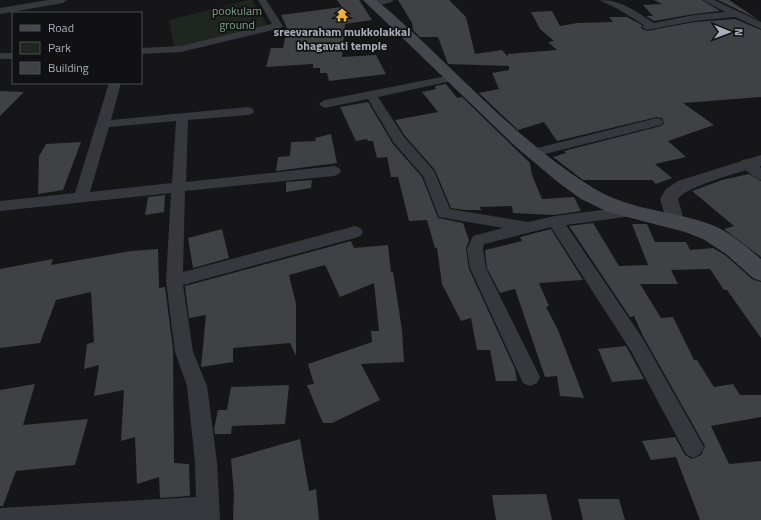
<svg xmlns="http://www.w3.org/2000/svg" width="761" height="520" font-family="'Titillium Web',sans-serif">
<style>
.green{fill:#1e261f}
.building{fill:#404145}
.lines{fill:none;stroke-linecap:round;stroke-linejoin:round}
.minor{fill:#37383d;fill-rule:evenodd}
.tertiary{fill:#37383d;fill-rule:evenodd}
.secondary{fill:#45474d;fill-rule:evenodd}
.labels{text-anchor:middle;stroke-width:3.5;stroke-linejoin:round;paint-order:stroke}
.far-park-label{font-size:12px;fill:#7fa381;stroke:#111113}
.far-poi-label{font-size:12px;font-weight:bold;fill:#a8adb8;stroke:#111113}
</style>
<rect width="100%" height="100%" fill="#161618"/>
<path class="green" d="M248,0H252L268,26L174,48L169,20Z"/>
<path class="building" d="M337,0H359L372,20L345,24L342,57L376,55L386,74L329,81L327,73H320V68H313V64L266,67L271,48H283L287,28L281,15L342,7Z
M398,0H449L466,17L475,54L502,50L508,57V54L557,50L548,42L554,41L540,29L531,12L552,11L560,26L577,23L613,22L609,17H627L642,25L641,28L647,31L694,22L735,19L761,30V97L683,103L714,125L668,141L686,157L655,164L672,178L656,184L652,180H583L553,157L566,153L564,151L661,126L664,123L662,118L657,117L557,141L544,122L518,130L479,93L499,89L492,73L509,70V66L448,64L438,37H420L413,30L412,23Z
M654,0H702L720,11L694,14L654,21L646,16H653L643,5L662,4Z
M718,0H729L759,20Z
M446,84L457,98L462,97L530,163L532,175L542,199L574,197L581,211L554,215L513,213L512,206L480,207L481,210H464L451,208L435,170L405,136L395,120L438,112L422,92L436,89L435,86Z
M0,91L24,92L0,116Z
M368,102L393,144L422,177L438,218L463,223L469,240L466,249L469,269L515,369L517,381H496L490,350H477L471,318L461,321L442,284L437,248H435L427,220L409,221L398,177H391L387,157L377,158L373,141H368L367,139L356,141L340,107Z
M331,134L337,163L276,171L278,157L290,156L291,142L316,141L315,138Z
M81,142L63,190L38,194L39,156L46,144Z
M749,174L761,181V257L724,229L734,226L692,191L722,180Z
M312,180L311,188L286,192V182Z
M165,195L164,212L145,215L148,197Z
M593,223L619,266L648,265L632,224H647L655,242H686L690,250L713,248L725,255L752,279L761,282V338L727,290H724L710,269L671,270L678,284H640L661,318L673,317L694,360H697L714,387L733,384L740,395H761V417L711,426L729,464L761,461V520H700L676,457L651,460L642,441L675,437L685,455L692,459L701,455L705,446L643,336L634,316L630,317L569,226Z
M222,229L229,258L193,268L188,238Z
M551,229L583,280L539,283L549,306L546,307L558,330L584,398L560,396L557,376L545,377L515,289L500,293L487,268L485,250L522,241L520,237Z
M351,241L354,248L388,245L391,272H393L402,330L404,362L361,364L380,400L332,423H323L319,414L307,385L314,384L308,364L372,342L371,331H379L374,283L340,297L325,265L289,275L296,304V356L290,343L233,348V362L201,367L206,315L189,318L185,286Z
M158,249L159,288L165,287L173,349L174,463L189,464L190,495L188,496L160,498L159,477L137,484L135,437L121,441L124,390L94,396L99,365L84,369L87,344L94,342L91,292L56,300L40,343L0,348V269L53,259L51,265L131,251Z
M626,346L644,379L612,382L598,349Z
M35,384L23,425L88,419L75,465L16,471L3,506H0V390Z
M289,385L285,424L232,426L231,434H215L214,429L218,410H227L231,387Z
M300,439L309,491L316,489L319,520H233L234,494L231,459Z
M546,494L552,520H496L492,495Z
M578,499H619L625,520H583Z"/>
<g class="lines">
<path class="minor" d="M48,0H67L63,3L0,14V8Z
M258,0H266L283,26L281,28L181,52L141,54V48L181,46L272,24Z
M378,0H393L392,2L373,7L368,4L370,2Z
M599,0C622,0 635,11 654,23L694,15L725,12L703,0H714L761,22V29L735,17L694,21L647,30L642,27L644,25L616,8Z
M0,53H13V59H0Z
M452,75L456,76L458,78L456,80L378,97L404,137L434,171L450,209L528,222L555,216L625,207L630,208L632,212L630,216L625,217L566,225L643,339L700,440L704,447L700,454L693,458L686,454L631,351L551,227L484,244L483,249L486,268L540,377L537,383L530,386L523,383L470,268L467,249L473,236L503,228L439,217L423,176L394,143L368,99L325,108L321,106L319,104L321,102L325,100Z
M109,83H121L111,120L248,107L252,108L254,111L252,114L248,115L188,120L186,182L334,166L339,168L341,171L339,174L334,176L185,191L183,272L355,226L360,228L363,232L360,236L355,238L183,285L193,352L207,386L217,462L220,520H0V508L196,497L195,462L187,386L175,352L166,281L171,193L0,211V201L75,193ZM176,121L172,183L90,192L109,127Z
M657,118L661,119L663,122L661,125L533,157L528,156L526,153L528,150L533,149Z
M747,159L752,160L761,168V180C753,177 745,170 740,163L742,160Z"/>
<path class="tertiary" d="M761,155V166C744,171 686,186 678,199L684,221L682,226L675,228L668,226L660,199L666,189L678,181Z"/>
<path class="secondary" d="M363,0H377L380,3C452,64 514,140 595,189C633,212 677,210 717,227C733,235 747,247 761,259V281L753,278L726,254L703,239L685,232L608,212L581,199L559,183L516,147Z"/>
</g>
<defs>
<g id="temple-bare" transform="scale(1.08)"><path d="M0-6L5-2H3V0L6.5 2.5H4V6H1.5V3h-3V6H-4V2.5H-6.5L-3 0V-2H-5Z" fill="#f2b134" stroke="#111113" stroke-width="2.5" paint-order="stroke"/></g>
</defs>
<g fill-rule="evenodd">
<use href="#temple-bare" x="342" y="15"/>
</g>
<g class="labels">
<g class="far-park-label">
<text x="237" y="15">pookulam<tspan x="237" dy="14">ground</tspan></text>
</g>
<g class="far-poi-label">
<text x="342" y="36">sreevaraham mukkolakkal<tspan x="342" dy="14">bhagavati temple</tspan></text>
</g>
</g>
<rect x="12" y="12" width="130" height="72" fill="#111113" stroke="#4d4f55"/>
<rect x="20" y="25" width="20" height="6" fill="#45474d" stroke="#4d4f55"/>
<text x="48" y="32" font-size="12" fill="#a8adb8">Road</text>
<rect x="20" y="42" width="20" height="12" fill="#1e261f" stroke="#4d4f55"/>
<text x="48" y="52" font-size="12" fill="#a8adb8">Park</text>
<rect x="20" y="62" width="20" height="12" fill="#404145" stroke="#4d4f55"/>
<text x="48" y="72" font-size="12" fill="#a8adb8">Building</text>
<g transform="translate(729 32) rotate(91)" stroke="#111113" stroke-width="3" paint-order="stroke">
<path d="M0-3L7 15L0 10L-7 15Z" fill="#a8adb8"/>
<text y="-6" font-size="11" font-weight="bold" text-anchor="middle" fill="#a8adb8">N</text>
</g>
</svg>
